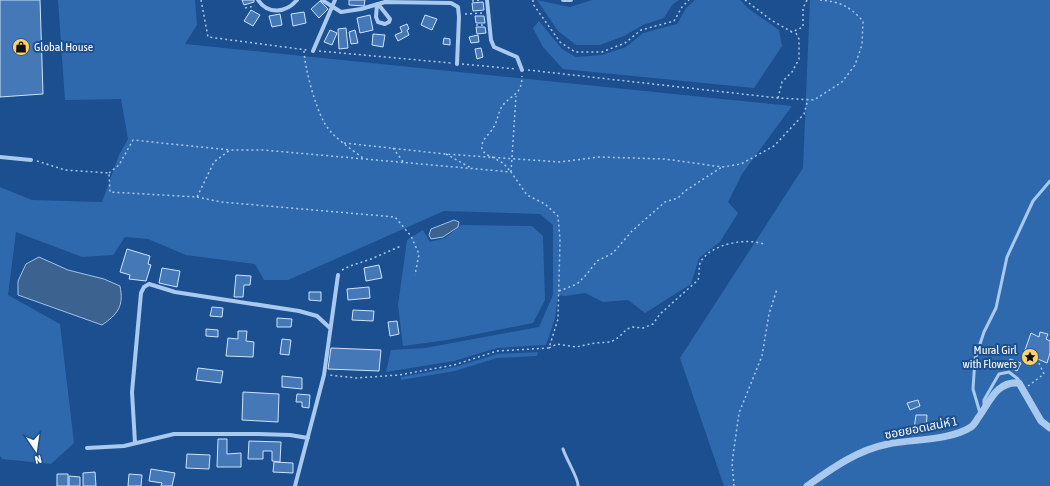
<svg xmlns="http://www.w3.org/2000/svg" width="1050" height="486" font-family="'Asap Condensed','Noto Sans Thai',sans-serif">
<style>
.green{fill:#2e69ad}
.water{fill:#3c6290;stroke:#9cc4f0}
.building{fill:#4478b7;stroke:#cfe3fa}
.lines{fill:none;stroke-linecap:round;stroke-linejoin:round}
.path{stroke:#a9c9ee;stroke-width:1.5;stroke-dasharray:2 3;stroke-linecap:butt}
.service{stroke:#a9c9ee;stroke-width:3}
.minor{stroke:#a9c9ee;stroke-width:4}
.tertiary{stroke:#a9c9ee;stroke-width:7}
.labels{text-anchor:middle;stroke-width:4;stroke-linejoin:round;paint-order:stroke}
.poi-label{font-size:12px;fill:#fff;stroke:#1b4f8f;text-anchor:start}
.street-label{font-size:12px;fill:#fff;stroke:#1b4f8f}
</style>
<rect width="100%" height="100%" fill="#1b4f8f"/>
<path class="green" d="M58,0H195L197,25L185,44L792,106L742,174L728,202L738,213L720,242L699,258L691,284L645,313L628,300L603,302L585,293L565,296L558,295L555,318L546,345L497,348L454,361L386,372L391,350L425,348L539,327L553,295V225L540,214L444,211L288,280H264L255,264L186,255L148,239L125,237L113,255L82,257L16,232L8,295L60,324L74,443L51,464L2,459L0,456V187L32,200L102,202L119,155L128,139L121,99L65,100Z
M537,0L570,7L592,0H679L672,5L664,18L643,25L624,36L600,45H576L558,31Z
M695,0H740L749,9L779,30L782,46L754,88L563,69L543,47L533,28L539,21L562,49L576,57L602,55L626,47L643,33L677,24L686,8Z
M810,0H1050V486H724L680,358L803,168Z
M461,225L532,226L543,236L545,300L533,323L447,340L403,346L398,305L407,240L423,230L430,242L445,238Z
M538,352L537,356L497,358L455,371L401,380V377L455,367L497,354Z"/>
<path class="water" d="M454,220L459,222L458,227L443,237L431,239L429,235L431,229Z
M39,257L68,270L104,279L120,286C124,306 118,314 102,325L18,295V281L26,264Z"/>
<path class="building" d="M0,0H40L43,94L0,97Z
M242,0H254V2L244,5Z
M349,0H365L364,6L349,5Z
M320,1L328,9L319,18L311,9Z
M483,2L484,10L473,11L472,3Z
M251,10L260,15L253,26L244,21Z
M304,12L306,23L293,26L291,14Z
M280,14L282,25L272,27L269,16Z
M370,15L373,30L360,33L357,18Z
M425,15L437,19L432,30L421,25Z
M475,16H484L485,23H476Z
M407,24L409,29L407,30L409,35L398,41L395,35L402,32L400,27Z
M476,27H485L486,33L477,34Z
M346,28L348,48L339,49L338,29Z
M330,30L337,33L332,45L324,42Z
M355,30L358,43L351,44L349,32Z
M373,34L385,35L383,47L372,45Z
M478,35L479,42L471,43L469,37Z
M444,38L450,39V45L443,44Z
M481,48L483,57L477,59L475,49Z
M127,249L150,256L148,264L151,265L146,281L129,279L130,275L120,272Z
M379,265L382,278L366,281L364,268Z
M162,268L180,271L177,287L159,283Z
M236,275L251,276L250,285H244L243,297H234Z
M369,287L370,298L348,300L347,289Z
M309,292H321V301L309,300Z
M212,307L223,308L222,317L210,316Z
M353,310L374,311L373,321L352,320Z
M277,318L292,319L291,327H277Z
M397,321L399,334L390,336L388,322Z
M206,329L218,330V337L206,336Z
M238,331H247L246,341L254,342L253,357L226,356L228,338L238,339Z
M1040,332L1048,334L1046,339L1050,341V353L1047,363L1024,353L1031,333L1039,337Z
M282,339L291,340L289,355L280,354Z
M331,348L381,350L379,371L328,369Z
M1010,359L1021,363L1017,371L1007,366Z
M198,368L223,371L221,383L196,380Z
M282,376L302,378V389L282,387Z
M243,392L279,394L278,422L242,420Z
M297,394L310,395L309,408L302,407V402H296Z
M918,400L920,406L910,410L907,403Z
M916,415H927L926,430L914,429Z
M218,439H227V454L241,453V467H217Z
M249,441L281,442L280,462L272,461V451H263V459H248Z
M187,454L210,455L209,469L186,468Z
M274,462L293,463V473L273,472Z
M151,469L175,473L172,486H161L162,483L149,481Z
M95,472L96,486H83V473Z
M57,474H68V486H57Z
M129,474L142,475L141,486H128Z
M69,476L80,477V486H69Z"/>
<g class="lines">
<path class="path" d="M201,0L208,37L307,50
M533,0V4L560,42L575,52H602L625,43L641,30L674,21L682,7L689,0
M745,0L771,20L792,32L803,27V8L807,0
M472,1L481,0
M245,8L255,6
M465,14L483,13
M476,25H484
M304,51C305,69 315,106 324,122C330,135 351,149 363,158
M319,51L451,63
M462,64L516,69
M528,70L778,98L814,100L842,82L855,65L862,45L863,21C849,6 841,2 820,0
M778,98L782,82L792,72L799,59V39L795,31
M344,143L445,154L560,162L599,157L665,159L722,167L741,164L774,146L804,114L808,99
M393,148L404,163
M446,154L471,168
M489,156C485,153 481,151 482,146C482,139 490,134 493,128C498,121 498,111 503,105C512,94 522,95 522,76
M492,157L503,163L511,172
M37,161L65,170L109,173L110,192L197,197L214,162L230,150H263L511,172L527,195L545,204L558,216L560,240L558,319L549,348L497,351L454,365L399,375L356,378L329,375
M511,172L516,96
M109,173L119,165L133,140L230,150
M197,197L221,202L395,217L411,236L419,254L415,275
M342,270L350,266L371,259L401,246
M559,291L577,284L586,275L597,261L613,253L632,231L665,202L678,198L685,191L722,167
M549,348L557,344L576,347L595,343L611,342L619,337L627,329L633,327L643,328L653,324L660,314L698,280C700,274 698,266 701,261C713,243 746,238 764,244
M1028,386L1044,374L1037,359
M734,486L732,463L739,413L762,356L769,314L777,289"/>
<path class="service" d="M984,405V400L999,374L1009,372L1018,379L1019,383
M980,413L973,389L975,359L984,332L996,308L1007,257L1033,201L1050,181
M563,449C566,459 579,479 578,486"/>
<path class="minor" d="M258,0C268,15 286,13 297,0
M322,0L341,12L361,9L385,2L451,3L458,7L459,17L457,64
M487,0L491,40L494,47L517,57L522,70
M563,0H571
M377,4L376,17L378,22L385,24L389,22L390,19L378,4
M313,51L335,0
M0,157L31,160
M135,443L132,392L141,293L144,287L149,284L175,292L299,311L317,316L330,328
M87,448L124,446L174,434H258L290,435L308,438
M295,486L324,375L338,275"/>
<path class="tertiary" d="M807,486C831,469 857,450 888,444C913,439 949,441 971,427C974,425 976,421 978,418C990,402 996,381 1019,383L1041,421L1050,428"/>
</g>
<defs>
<g id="shop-disc" transform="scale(0.9)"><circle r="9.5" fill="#ffd166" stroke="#1b4f8f"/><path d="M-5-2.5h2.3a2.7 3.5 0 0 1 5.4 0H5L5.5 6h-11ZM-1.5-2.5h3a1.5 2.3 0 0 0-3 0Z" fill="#111"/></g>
<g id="sight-disc" transform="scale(0.9)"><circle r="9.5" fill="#ffd166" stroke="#1b4f8f"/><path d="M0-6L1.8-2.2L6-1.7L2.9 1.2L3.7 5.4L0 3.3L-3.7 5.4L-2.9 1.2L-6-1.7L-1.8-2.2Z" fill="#111"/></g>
</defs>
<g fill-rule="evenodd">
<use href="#shop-disc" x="21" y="47"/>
<use href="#sight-disc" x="1030" y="357"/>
</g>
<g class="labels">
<g class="poi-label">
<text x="34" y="51">Global House</text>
<text x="1017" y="354" text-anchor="end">Mural Girl<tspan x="1017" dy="14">with Flowers</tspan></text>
</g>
<g class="street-label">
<text transform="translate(921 428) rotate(-11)" y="4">ซอยยอดเสน่ห์ 1</text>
</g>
</g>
<g transform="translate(36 450) rotate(167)" stroke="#1b4f8f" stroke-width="3" paint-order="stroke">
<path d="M0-3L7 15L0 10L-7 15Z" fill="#ffffff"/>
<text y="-6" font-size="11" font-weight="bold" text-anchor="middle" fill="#ffffff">N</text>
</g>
</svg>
